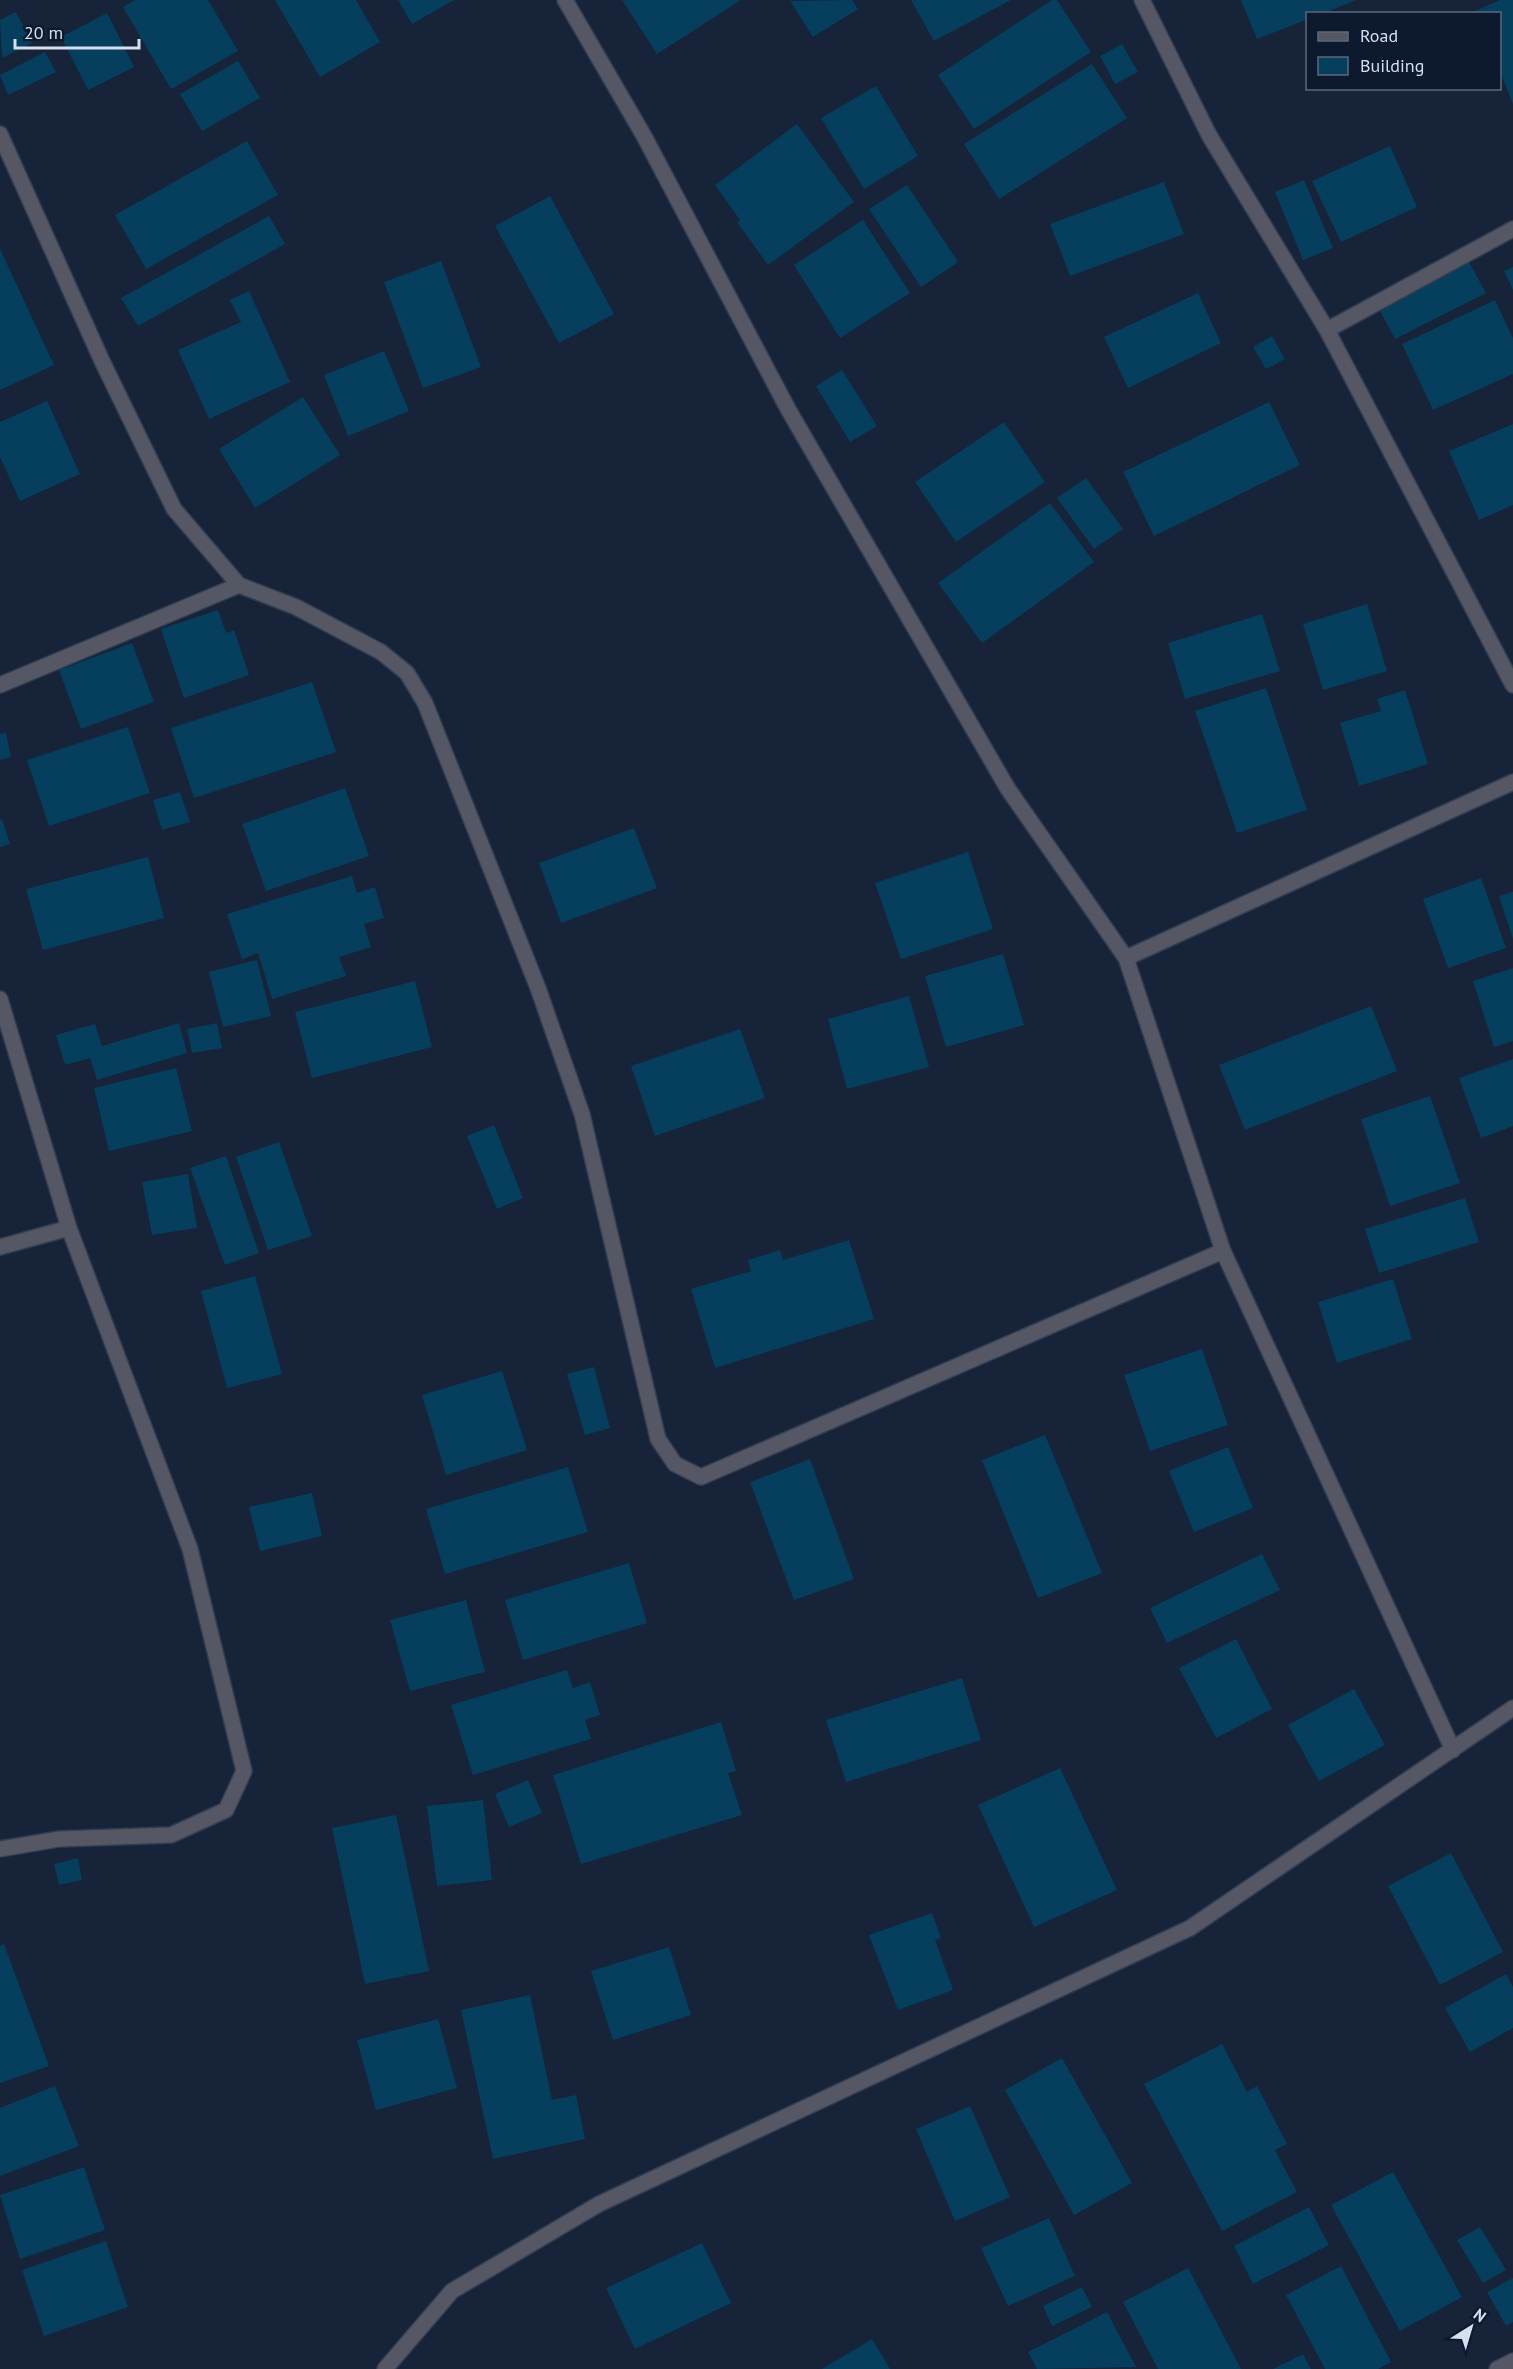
<svg xmlns="http://www.w3.org/2000/svg" width="1513" height="2369" font-family="'PT Sans',sans-serif">
<style>
.building{fill:#053f5d}
.lines{fill:none;stroke-linecap:round;stroke-linejoin:round}
.minor-casing{stroke:#313d51;stroke-width:18}
.minor{stroke:#565764;stroke-width:15}
</style>
<rect width="100%" height="100%" fill="#162338"/>
<path class="building" d="M135,0H208L238,51L171,89L123,7Z
M275,0H356L380,42L320,77Z
M398,0H454L412,24Z
M622,0H741L657,54Z
M852,0L858,9L813,37L790,1Z
M911,0H1011L934,41Z
M1052,0H1057L1091,52L974,129L938,75Z
M1241,0H1356L1322,14H1308V19L1257,39Z
M1500,0H1513V104L1500,72V14L1473,12Z
M16,12L32,43L2,58L0,20Z
M107,13L134,67L88,90L61,37Z
M1122,44L1138,72L1115,84L1100,56Z
M45,52L56,72L8,95L0,75Z
M238,61L260,98L202,131L180,94Z
M1092,64L1127,118L999,199L964,144Z
M876,86L918,156L864,189L821,118Z
M797,124L854,202L768,265L737,222L740,220L715,185Z
M247,141L278,195L146,269L115,215Z
M1390,146L1417,207L1341,242L1312,181Z
M1304,180L1333,248L1303,260L1275,192Z
M1164,182L1184,234L1070,276L1050,224Z
M907,185L958,262L921,287L869,209Z
M550,196L614,314L559,343L495,226Z
M269,216L285,244L138,326L121,298Z
M863,220L910,293L840,338L794,265Z
M0,249L54,365L0,390Z
M441,261L481,367L423,388L384,282Z
M1469,262L1486,293L1395,339L1378,307Z
M1513,267V290L1504,271Z
M249,291L290,382L209,419L178,350L241,322L230,300Z
M1198,293L1221,343L1128,388L1104,337Z
M1495,300L1513,338V374L1433,410L1402,344Z
M1272,336L1285,359L1266,369L1253,347Z
M384,351L409,411L348,436L324,375Z
M842,370L877,426L850,442L816,386Z
M303,397L340,455L255,508L219,449Z
M47,401L80,474L20,501L0,457V422Z
M1269,402L1300,465L1154,536L1123,472Z
M1004,422L1045,482L956,542L915,482Z
M1513,424V505L1479,520L1449,451Z
M1086,478L1123,529L1094,549L1057,498Z
M1050,503L1094,562L982,643L938,583Z
M1367,604L1387,671L1323,690L1303,624Z
M218,610L226,633L234,630L249,675L184,698L161,629Z
M1262,614L1280,671L1185,699L1168,643Z
M132,643L154,702L81,729L59,670Z
M312,682L336,752L194,798L171,728Z
M1266,688L1307,810L1237,833L1195,711Z
M1405,690L1428,764L1359,786L1340,723L1381,711L1377,699Z
M128,727L150,793L49,826L27,760Z
M6,733L11,757L0,760V734Z
M345,788L369,856L266,891L242,824Z
M180,792L190,822L162,830L153,800Z
M2,819L10,844L0,847V820Z
M634,828L657,888L561,923L539,863Z
M968,852L993,929L901,959L875,883Z
M148,857L164,918L43,950L26,889Z
M352,876L357,893L375,887L384,918L364,924L371,947L339,957L346,976L272,999L258,953L242,959L227,914Z
M1481,878L1506,948L1448,968L1423,899Z
M1513,892V939L1499,896Z
M1003,954L1024,1025L946,1047L925,976Z
M257,960L271,1016L223,1027L209,972Z
M1513,968V1041L1494,1047L1473,981Z
M415,981L432,1047L312,1078L295,1012Z
M909,996L929,1067L847,1089L828,1019Z
M1371,1006L1397,1071L1245,1130L1219,1065Z
M179,1023L187,1053L97,1080L90,1058L65,1065L56,1035L95,1024L102,1046Z
M217,1023L222,1048L192,1053L187,1029Z
M740,1029L765,1098L655,1136L631,1066Z
M1513,1059V1126L1481,1138L1459,1078Z
M176,1068L192,1131L109,1151L94,1088Z
M1430,1096L1460,1183L1390,1206L1361,1119Z
M494,1125L523,1198L497,1209L467,1136Z
M279,1142L312,1236L268,1250L236,1157Z
M226,1156L259,1253L225,1265L190,1168Z
M188,1174L197,1228L152,1235L142,1182Z
M1465,1198L1479,1242L1379,1273L1365,1229Z
M849,1240L874,1319L715,1368L691,1289L751,1271L748,1260L780,1250L783,1260Z
M255,1276L282,1374L227,1388L201,1291Z
M1393,1279L1412,1339L1337,1363L1318,1302Z
M1202,1349L1228,1425L1150,1451L1124,1375Z
M594,1367L610,1428L585,1435L567,1374Z
M502,1371L527,1450L446,1475L422,1395Z
M1045,1435L1102,1573L1038,1598L982,1460Z
M1228,1447L1253,1508L1194,1532L1169,1471Z
M810,1459L854,1579L794,1600L750,1482Z
M568,1467L588,1532L445,1574L426,1509Z
M312,1493L322,1536L260,1551L249,1507Z
M1262,1554L1280,1590L1167,1643L1150,1608Z
M629,1563L647,1623L523,1660L505,1600Z
M466,1600L485,1672L410,1691L390,1620Z
M1236,1639L1272,1709L1216,1738L1179,1668Z
M567,1670L573,1688L590,1682L600,1715L585,1720L591,1739L473,1775L451,1705Z
M962,1678L981,1740L846,1782L826,1720Z
M1354,1689L1385,1745L1319,1781L1288,1725Z
M721,1722L736,1771L728,1773L742,1815L581,1864L553,1775Z
M1060,1768L1117,1890L1034,1927L978,1805Z
M528,1780L542,1813L509,1827L495,1794Z
M483,1800L492,1880L437,1886L427,1806Z
M396,1815L429,1971L365,1984L332,1828Z
M1451,1853L1503,1952L1440,1985L1388,1886Z
M78,1858L82,1880L59,1885L54,1864Z
M932,1913L941,1938L935,1940L953,1990L898,2010L869,1935Z
M4,1944L49,2066L0,2083V1946Z
M669,1947L691,2015L613,2040L591,1971Z
M1506,1974L1513,1987V2028L1470,2052L1445,2008Z
M530,1995L552,2100L576,2095L585,2139L493,2159L461,2010Z
M438,2019L457,2088L376,2110L357,2040Z
M1222,2044L1247,2092L1257,2086L1287,2144L1275,2150L1297,2192L1222,2231L1144,2084Z
M1062,2058L1132,2183L1074,2215L1005,2090Z
M55,2086L79,2146L0,2176V2108Z
M970,2106L1010,2197L955,2221L916,2129Z
M84,2167L105,2230L20,2259L0,2195Z
M1393,2172L1462,2297L1400,2331L1331,2205Z
M1309,2207L1329,2245L1253,2284L1234,2246Z
M1049,2218L1075,2276L1008,2306L981,2248Z
M1480,2227L1506,2270L1483,2283L1457,2240Z
M106,2241L128,2307L44,2336L22,2270Z
M702,2243L731,2303L635,2349L606,2288Z
M1341,2266L1391,2362L1378,2369H1325L1286,2295Z
M1188,2268L1241,2369H1158L1123,2302Z
M1513,2278V2322L1506,2326L1487,2292Z
M1082,2287L1092,2307L1052,2326L1043,2306Z
M1107,2312L1136,2367L1037,2369L1028,2352Z
M872,2339L890,2369H822Z
M1303,2354L1311,2369H1273Z"/>
<g class="lines">
<g class="minor-casing">
<path id="minor" d="M565,0L644,136L788,409L1008,789L1126,958L1223,1251L1453,1750
M1142,0L1209,135L1327,330L1513,685
M0,134L102,361L174,509L239,585L296,607L381,652L407,673L425,703L538,988L582,1114L658,1439L675,1464L701,1477L1223,1251
M1327,330L1513,229
M0,685L239,585
M1126,958L1513,782
M0,999L69,1228L190,1549L244,1771L226,1810L171,1835L59,1839L0,1849
M0,1247L69,1228
M385,2369L452,2291L599,2204L1190,1928L1513,1708
M1497,2369L1513,2361"/>
</g>
<use href="#minor" class="minor"/>
</g>
<rect x="1306" y="12" width="195" height="78" fill="#0d192e" stroke="#5d687b" stroke-width="1.5"/>
<rect x="1318" y="32" width="30" height="9" fill="#565764" stroke="#5d687b" stroke-width="1.5"/>
<text x="1360" y="42" font-size="18" fill="#d6dfee">Road</text>
<rect x="1318" y="57" width="30" height="18" fill="#053f5d" stroke="#5d687b" stroke-width="1.5"/>
<text x="1360" y="72" font-size="18" fill="#d6dfee">Building</text>
<g transform="translate(1471 2327) rotate(37)" stroke="#0d192e" stroke-width="4.5" paint-order="stroke">
<path d="M0-4.5L10 22L0 15L-10 22Z" fill="#d6dfee"/>
<text y="-9" font-size="16" font-weight="bold" text-anchor="middle" fill="#d6dfee">N</text>
</g>
<path d="M15 39v9h124v-9" fill="none" stroke="#d6dfee" stroke-width="3"/>
<text x="24" y="39" font-size="18" fill="#d6dfee" stroke="#0d192e" stroke-width="4.5" paint-order="stroke">20 m</text>
</svg>
